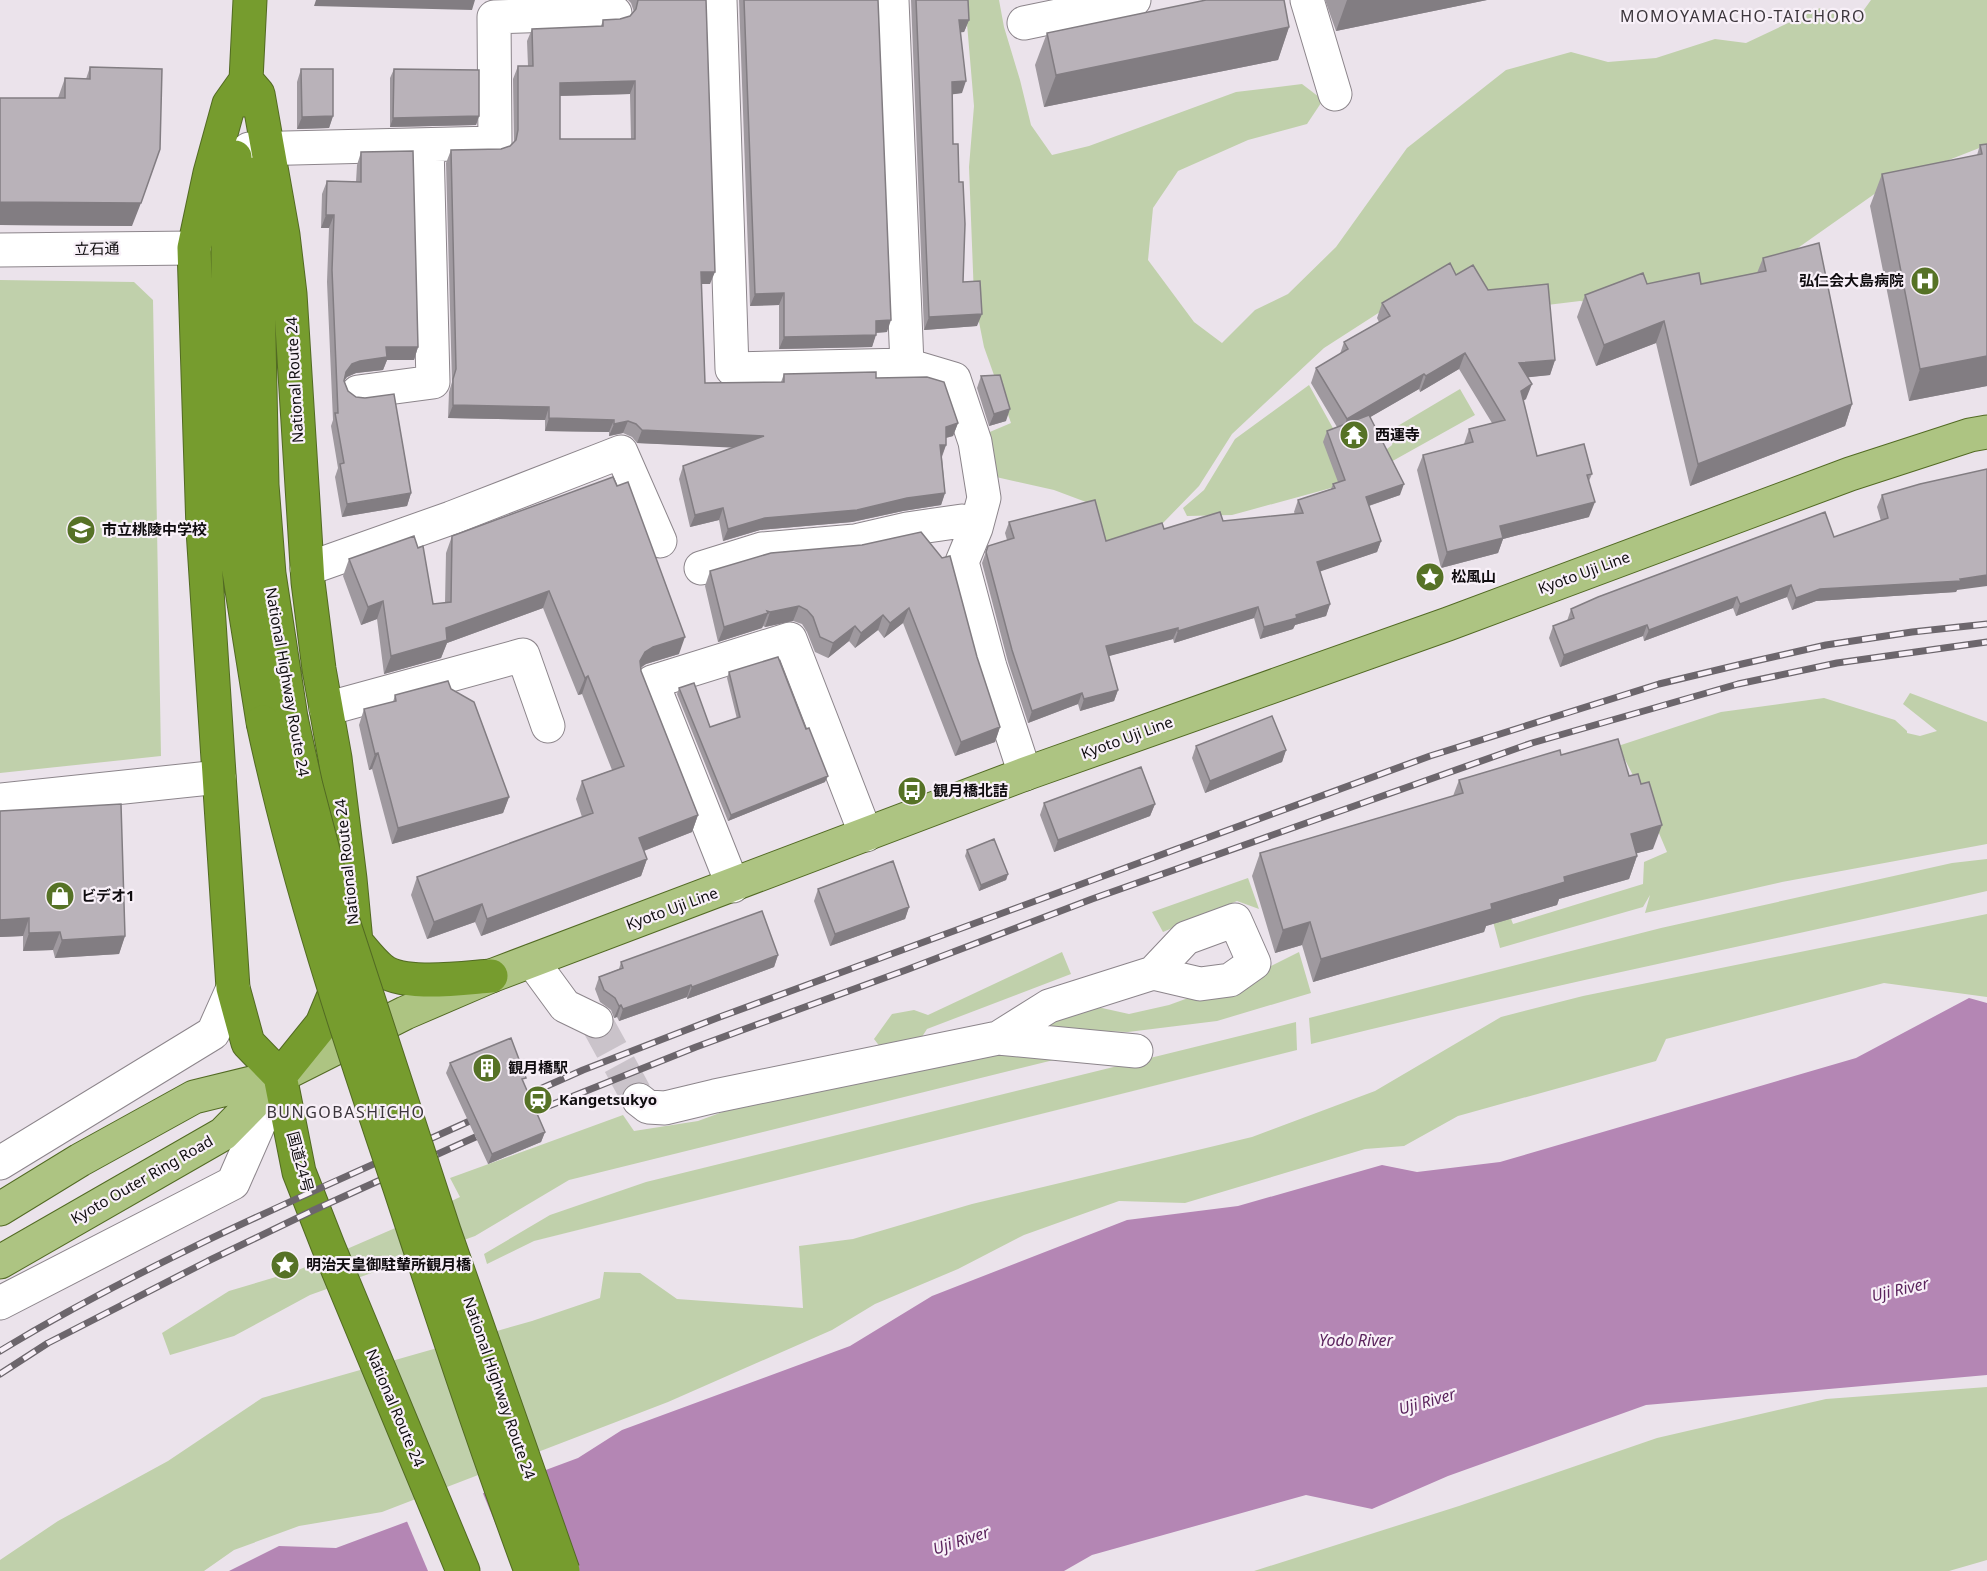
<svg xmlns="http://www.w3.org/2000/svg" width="1987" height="1571" font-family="'Noto Sans','Noto Sans JP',sans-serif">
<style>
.green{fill:#c0d0ab}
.water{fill:#b486b4}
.pier{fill:#ebe3eb}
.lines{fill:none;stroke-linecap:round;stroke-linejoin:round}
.minor-tunnel{stroke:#cac3ca;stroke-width:33;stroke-dasharray:33 16;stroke-linecap:butt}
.minor-casing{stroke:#8c858b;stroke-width:35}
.major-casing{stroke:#526a23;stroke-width:35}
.highway-casing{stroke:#526a23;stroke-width:35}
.minor{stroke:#fff;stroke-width:33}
.major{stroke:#adc482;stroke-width:33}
.highway{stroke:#769c2e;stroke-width:33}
.rail-casing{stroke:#6c666c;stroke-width:7}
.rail{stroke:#f8f0f8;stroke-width:4.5;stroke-dasharray:14;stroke-linecap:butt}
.highway-bridge-casing{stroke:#526a23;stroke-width:35;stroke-linecap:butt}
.highway-bridge{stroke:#769c2e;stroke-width:33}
.wall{fill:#9f999f;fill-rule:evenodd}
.shaded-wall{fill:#827d82}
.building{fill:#b9b2b9;stroke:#827d82;stroke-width:1.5;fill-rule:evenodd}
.labels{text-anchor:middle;stroke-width:4.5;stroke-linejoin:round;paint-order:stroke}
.street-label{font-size:15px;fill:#0f0c0f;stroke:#f8f0f8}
.poi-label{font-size:15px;font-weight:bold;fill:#0f0c0f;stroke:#f8f0f8;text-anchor:start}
.neighbourhood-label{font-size:16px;letter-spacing:1.5px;fill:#3c363c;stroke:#f8f0f8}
.water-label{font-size:16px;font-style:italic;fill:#5b245d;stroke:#f8f0f8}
</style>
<rect width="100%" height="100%" fill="#ebe3eb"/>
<path class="green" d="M965,0H999L1004,27L1020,80L1031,125L1052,155L1089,146L1236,92L1302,84L1323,100L1307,124L1248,140L1178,171L1153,208L1148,260L1194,322L1222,343L1255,310L1288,294L1336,247L1407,148L1506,70L1571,52L1608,62L1656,58L1715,39L1746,43L1820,8L1858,18L1871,0H1987V145L1890,183L1751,281L1669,311L1580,301L1539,306L1397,301L1324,348L1232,434L1199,486L1162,524L1108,549L1094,505L1054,490L996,477L985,434L1011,423L984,347L974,297L969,167L974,106Z
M0,280L134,282L153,300L161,756L0,773Z
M1309,385L1334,430L1353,482L1232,515L1187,516L1183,508L1204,490L1235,439Z
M1460,389L1475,415L1389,463L1382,453L1392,445L1396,427Z
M1910,693L1987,722V844L1782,882L1645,913L1650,895L1643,907L1500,948L1486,895L1499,887L1513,924L1643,884L1644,862L1667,852L1642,793L1618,746L1721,712L1824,698L1895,720L1907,731V733L1920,736L1937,731L1903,704Z
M1987,859V891C1762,943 1535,988 1311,1044L1309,1018L1661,928L1952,863Z
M1248,878L1259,909L1237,901L1163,932L1152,912Z
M1987,914V997L1884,983L1666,1039L1656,1061L1458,1116L1404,1146L1365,1149L1185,1203L1119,1201L1024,1235L958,1269L875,1304L832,1330L668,1402L382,1512L299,1526L234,1550L204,1571H0V1560L58,1521L168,1461L262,1398L532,1321L600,1298L604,1272L640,1273L677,1299L803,1308L799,1246L853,1239L972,1204L1252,1137L1375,1091L1501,1017L1583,996Z
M1062,952L1071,974L927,1029L918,1043L884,1052L874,1039L892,1014L914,1010L928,1015Z
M1299,952L1311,993L1217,1021L1128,1032L1047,1029L1063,1010L1102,1008L1129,1014L1169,1005L1257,973Z
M1296,1022L1297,1050L534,1241L487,1264L484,1254L550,1215L646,1182Z
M970,1052L1074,1055L569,1180L475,1236L310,1295L234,1336L170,1355L162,1333L229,1291L296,1271L393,1229L460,1197L450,1178L623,1115L634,1131L698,1121L785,1089Z
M1987,1387V1560L1949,1571H1254L1459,1506L1657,1438L1826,1399Z"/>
<path class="water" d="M1969,998L1987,1003V1375L1646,1405L1448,1476L1372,1509L1306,1495L1092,1555L1064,1571H229L279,1546L336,1548L578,1458L622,1430L850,1346L932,1296L1127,1220L1238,1206L1382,1165L1417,1172L1500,1162L1856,1058Z"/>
<path class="pier" d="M482,1491L515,1571H428L406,1519Z"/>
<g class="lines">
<path class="minor-tunnel" d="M596,1021L639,1100"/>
<g class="minor-casing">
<path id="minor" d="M720,0L732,369L907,365L954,379L975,442L984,498L976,528L962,562L990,667L1025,774
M892,0L907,365
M1307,0L1335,94
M1024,23L1134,0
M249,149L495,143L494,17L615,13
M0,250L194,248
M358,392L433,382L427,145
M701,568L762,549L855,541L907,529L962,521L976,528
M307,569L451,518L621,452L660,541
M326,709L523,655L548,726
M0,800L219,777
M733,886L652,682L790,639L866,835
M532,961L565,1006L596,1021
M998,1038L1049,1006L1153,973L1186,938L1235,920L1254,963L1230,980L1200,984L1153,973
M639,1100L648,1107L665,1108L715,1096L998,1038L1136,1051
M0,1163L213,1033L233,988
M0,1303L233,1183L279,1078"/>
</g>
<g class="major-casing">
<path id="major" d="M0,1209L80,1160L194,1097L280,1076L405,1013L491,976L1025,774L1448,624L1850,474L1970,435L1987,432
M0,1262L223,1134L280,1076"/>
</g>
<g class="highway-casing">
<path id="highway" d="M246,80L229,104L210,173L194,248L203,530L233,988L248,1043L280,1076L299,1172L328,1246L463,1571
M246,80L258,94L283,235L290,294L308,582L319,669L335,758L350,879L356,942L322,1024L280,1076
M245,100L250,0
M235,157L228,194V409L231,499L238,565L263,722
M253,174L256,195L262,485L269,574L291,718
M356,942C364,951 372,962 381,969C402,987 463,978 491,976"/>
</g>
<use href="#minor" class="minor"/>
<use href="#major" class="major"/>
<use href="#highway" class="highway"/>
<g class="rail-casing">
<path id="rail" d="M513,1101L583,1070L717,1018L1430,756L1659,684L1742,664L1826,645L1912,632L1987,624
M521,1117L696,1047L906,970L1092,899L1532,743L1738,684L1837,663L1987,642
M0,1351C153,1258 320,1189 483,1115
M0,1374L48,1343L208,1261L314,1210L491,1130"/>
</g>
<use href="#rail" class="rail"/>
<g class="highway-bridge-casing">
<path id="highway-bridge" d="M291,718L306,786L336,900L444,1231L563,1571
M263,722C297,881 348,1035 400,1188C442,1316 484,1444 531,1571"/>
</g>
<use href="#highway-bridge" class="highway-bridge"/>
</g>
<path class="wall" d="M628,0H706L710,284H701L705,383L781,382L784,374L876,378L958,423L953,436L946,438V445L942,457L945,493L941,505L903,511L852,522L760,530L723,541L719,520L690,527L679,479L683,466L734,447L637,443L632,437L623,433L609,436V432L545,431V420L448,418L449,392L452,382L446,163L451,150L501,149L510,146L514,142L513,79L518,66H528L527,41L532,29L601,26L603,20L620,19L630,16L634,12L631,3ZM630,94L631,139H560V96Z
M739,0H878L887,332L876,333L872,347L779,349V305L750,306Z
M911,0H968L969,20L964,32H961L962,93L952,94L953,144L959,182L963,282L977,326L924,330Z
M1325,0H1487L1336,31Z
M1289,27L1278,60L1044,107L1035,65L1047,33Z
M90,67L132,226L0,225V98H58L65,78L86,79Z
M301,69L333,116L329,128L297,129V82Z
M394,69L479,116L476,125L390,127V78Z
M1987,144V386L1909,401L1870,206L1882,174L1977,155L1980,145Z
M361,152L418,347L414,360H387L383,370L356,373L347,377L344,380L348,391L411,493L407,506L342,517L335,477L338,468L331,426L333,420L327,282L329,228H321L322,194L327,181L356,182L357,165Z
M1763,258L1852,404L1845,426L1690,486L1656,343L1596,366L1577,317L1585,295L1647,284H1701L1757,273Z
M1456,275L1488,290L1555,360L1550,375L1528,377L1526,399L1523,401L1537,456L1592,474L1589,481V517L1503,539L1498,553L1441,568L1417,470L1423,455L1464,444L1469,429L1492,423L1459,369L1420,392L1419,389L1370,417L1400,495L1369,506L1381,541L1377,552L1320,571L1330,604L1326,616L1295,625L1293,629L1260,639L1254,618L1174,643L1173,639L1108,656L1118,690L1114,701L1080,711L1078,704L1028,723L1008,662L982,563L988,546L1007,540L1005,533L1009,522L1106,541L1164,529L1223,521L1295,514L1294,512L1298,500L1331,489L1333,484L1338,482L1323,442L1327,431L1337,427L1311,383L1316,368L1340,354L1344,342L1379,322L1377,318L1382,303Z
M981,376L1006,421L989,426L977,388Z
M1882,495L1957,590L1956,592L1816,601L1792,610L1787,597L1736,616L1733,608L1644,641L1643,636L1560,667L1549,638L1553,626L1567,621L1571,609L1834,537L1881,521L1877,507Z
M452,536L679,654L646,664L641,668V671L698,815L692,832L644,851L647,859L641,876L481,936L475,922L427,939L411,895L417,877L582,817L576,799L582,781L612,770L582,694L578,695L543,608L447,643L441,658L384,674L377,619L361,625L343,576L349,559L433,604L445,603L446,553Z
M862,545L977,657L1000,727L995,742L955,756L903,623L884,638L878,630L855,648L849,641L828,658L815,652L807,632L802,624L793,621L765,627L763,626L762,628L718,642L705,586L710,571Z
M729,672L825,782L728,821L677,694L679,688L710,727L737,719L727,678Z
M451,689L509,797L503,813L392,844L372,769L369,770L359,725L364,709L393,702L395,695Z
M1196,746L1286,750L1282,762L1205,793L1192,758Z
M1561,755L1629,776L1653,849L1637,853V856L1629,879L1559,899L1557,905L1486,926L1484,932L1313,982L1302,945L1275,953L1252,876L1260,853L1453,796L1459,780Z
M1044,803L1155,804L1150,816L1054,852L1040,815Z
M0,811L125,936L119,954L55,958L53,950L23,951V936L0,937Z
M967,850L1008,874L1006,880L979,891L965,856Z
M818,889L909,907L905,919L830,946L814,901Z
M778,955L774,967L687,999V997L619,1021L617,1017L614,1018L611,1010L600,1002L595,989L599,977L619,969L621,962Z
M450,1063L545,1132L541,1142L488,1164L446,1073Z"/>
<path class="shaded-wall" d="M316,0H475L472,10L314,6Z
M1347,0H1487L1336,31Z
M959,20H969L964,32L955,33Z
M1289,27L1278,60L1044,107L1056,75Z
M635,81L630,94L556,96L560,83Z
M966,81L962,93L948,95L952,82Z
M333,116L329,128L297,129L302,117Z
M479,116L476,125L390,127L393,118Z
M0,202L141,203L132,226L0,225Z
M326,215H334L329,228H321Z
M701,272H715L710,284H696Z
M784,293L779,305L750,306L755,294Z
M982,314L977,326L924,330L929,317Z
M891,320L887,332L872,333L876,321Z
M1664,321L1656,343L1596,366L1604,345Z
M876,335L872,347L779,349L784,337Z
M386,347H418L414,360H387L383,370L356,373L347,377L341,384L346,372L352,364Z
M1465,353L1459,369L1420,392L1426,376Z
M1987,356V386L1909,401L1920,369Z
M1555,360L1550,375L1513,379L1519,363Z
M1424,374L1419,389L1341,434L1347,419Z
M1532,384L1526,399L1515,406L1521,391Z
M1852,404L1845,426L1690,486L1698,464Z
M453,405L549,407L545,420L448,418Z
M1010,409L1006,421L989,426L994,414Z
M549,418L614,420L609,432L545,431Z
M628,421L623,433L609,436L614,424Z
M958,423L953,436L941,439L946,427Z
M642,430L764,436L760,449L637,443Z
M940,445H946L941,458Z
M1404,484L1400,495L1362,508L1366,497Z
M411,493L407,506L342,517L347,504Z
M945,493L941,505L903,511L852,522L760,530L723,541L728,529L765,518Z
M1595,502L1589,517L1503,539L1498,553L1441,568L1447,552L1500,526Z
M723,508L719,520L690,527L695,515Z
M1381,541L1377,552L1313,574L1317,562Z
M1987,575V586L1957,590L1956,592L1816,601L1792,610L1796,598L1820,589L1960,579Z
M1791,585L1787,597L1736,616L1740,604Z
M549,591L543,608L447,643L441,658L384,674L391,656L446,628Z
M1737,597L1733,608L1644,641L1649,630Z
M383,601L377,619L361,625L368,607Z
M1330,604L1326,616L1295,625L1293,629L1260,639L1264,627L1296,615Z
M799,606L793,621L765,627L770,612Z
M1258,607L1254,618L1174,643L1178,631Z
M909,608L903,623L884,638L890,623Z
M768,613L762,628L718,642L724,627Z
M883,615L878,630L855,648L861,633Z
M1647,625L1643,636L1560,667L1564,655Z
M855,626L849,641L828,658L833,643Z
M1178,628L1173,639L1102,658L1106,646Z
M685,637L679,654L646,664L638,669L640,661L645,652L653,647Z
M588,676L582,694L578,695L585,678Z
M1118,690L1114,701L1080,711L1084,699Z
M1082,693L1078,704L1028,723L1032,711Z
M1000,727L995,742L955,756L961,742Z
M1286,750L1282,762L1205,793L1210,781Z
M378,753L372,769L369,770L375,754Z
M828,776L825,782L728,821L731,815Z
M509,797L503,813L392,844L398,828Z
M1155,804L1150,816L1054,852L1058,840Z
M698,815L692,832L633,855L639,838Z
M1662,825L1653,849L1623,857L1631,834Z
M1637,856L1629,879L1559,899L1557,905L1486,926L1484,932L1313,982L1321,959L1491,904L1564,877Z
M647,859L641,876L481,936L487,919Z
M1008,874L1006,880L979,891L981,885Z
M482,904L475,922L427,939L434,922Z
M909,907L905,919L830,946L835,934Z
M29,918L23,936L0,937V920Z
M1310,922L1302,945L1275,953L1283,930Z
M60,932L53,950L23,951L29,933Z
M125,936L119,954L55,958L62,940Z
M778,955L774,967L687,999L692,987Z
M691,985L687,997L619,1021L623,1009Z
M621,1005L617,1017L614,1018L619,1006Z
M545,1132L541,1142L488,1164L492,1154Z"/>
<path class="building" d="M638,0H706L715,272H701L705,383L784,382V374L876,372V378L927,377L944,382L958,423L946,427V445H940L945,493L907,498L857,510L765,518L728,529L723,508L695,515L683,466L764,436L642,430L636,424L628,421L614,424V420L549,418V407L453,405V379L456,369L451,150L501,149L510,146L516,140L518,130V66H533L532,29L603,26V20L620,19L630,16L636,9ZM635,81V139H560V83Z
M744,0H878L891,320L876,321V335L784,337V293L755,294Z
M916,0H968L969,20H959L966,81L952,82L953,144H958L959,182H963L965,224L963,282L980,281L982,314L929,317Z
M1206,0H1284L1289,27L1056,75L1047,33Z
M90,67L162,69L160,149L141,203L0,202V98H65V78L90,79Z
M301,69H333V116L302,117Z
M394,69L479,70V116L393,118Z
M1987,144V356L1920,369L1882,174L1982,154L1980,145Z
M413,151L418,347H386L387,357L360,361L352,364L346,372L344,381L348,391L356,397L365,398L394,394L411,493L347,504L340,464L344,463L335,413H338L332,270L334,215H326L327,181L361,182V152Z
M1819,243L1852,404L1698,464L1664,321L1604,345L1585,295L1643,273L1647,284L1699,273L1701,284L1766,271L1763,258Z
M1450,263L1456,275L1473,265L1488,290L1548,284L1555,360L1519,363L1532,384L1521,391L1537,456L1584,444L1592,474L1587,475L1595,502L1500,526L1503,538L1447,552L1423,455L1473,442L1469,429L1505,420L1465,353L1426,376L1424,374L1347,419L1316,368L1348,349L1344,342L1390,316L1382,303Z
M1000,375L1010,409L994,414L981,376Z
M1369,415L1404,484L1366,497L1381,541L1317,562L1330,604L1296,615L1297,618L1264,627L1258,607L1178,631V628L1106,646L1118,690L1084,699L1082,693L1032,711L1012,650L986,552L988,546L1014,538L1009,522L1095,500L1106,541L1162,523L1164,529L1220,512L1223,521L1303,513L1298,500L1335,488L1333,484L1345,480L1327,431Z
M1987,469V575L1960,579L1961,581L1820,589L1796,598L1791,585L1740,604L1737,597L1649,630L1647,625L1564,655L1553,626L1574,618L1571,609L1598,597L1825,512L1834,537L1888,518L1882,495L1920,484Z
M613,477L617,486L628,482L685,637L653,647L645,652L640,661L641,671L698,815L639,838L647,859L487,919L482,904L434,922L417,877L593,813L582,781L624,766L588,676L585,678L549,591L446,628L447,640L391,656L383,601L368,607L349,559L414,536L418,548L423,546L433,604L451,602L452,536Z
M921,532L942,558L950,556L977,657L1000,727L961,742L909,608L890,623L883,615L861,633L855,626L833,643L820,637L813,617L807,610L799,606L770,612L767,611L768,613L724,627L710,571L771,553L862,545Z
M778,657L806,729L809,728L828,776L731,815L679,688L694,683L710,727L740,717L729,672Z
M448,681L451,689L474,702L509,797L398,828L378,753L375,754L364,709L396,701L395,695Z
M1272,716L1286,750L1210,781L1196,746Z
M1618,739L1629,776L1638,774L1641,784L1649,782L1662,825L1631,834L1637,856L1564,877L1565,882L1491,904L1492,909L1321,959L1310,922L1283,930L1260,853L1463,793L1459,780L1560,750L1561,755Z
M1141,767L1155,804L1058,840L1044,803Z
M121,804L125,936L62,940L60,932L29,933V918L0,920V811Z
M994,839L1008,874L981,885L967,850Z
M893,861L909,907L835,934L818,889Z
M762,911L778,955L692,987L691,985L623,1009L621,1005L619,1006L615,998L604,990L599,977L623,968L621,962Z
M511,1038L526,1078L522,1079L545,1132L492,1154L450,1063Z"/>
<defs>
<g id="hospital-disc" transform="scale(1.5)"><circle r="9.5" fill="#567226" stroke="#f8f0f8"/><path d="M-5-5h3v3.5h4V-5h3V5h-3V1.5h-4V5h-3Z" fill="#fff"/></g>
<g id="temple-disc" transform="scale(1.5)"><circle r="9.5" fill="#567226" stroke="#f8f0f8"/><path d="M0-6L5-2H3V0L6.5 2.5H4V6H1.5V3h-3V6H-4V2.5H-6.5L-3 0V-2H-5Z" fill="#fff"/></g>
<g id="school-disc" transform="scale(1.5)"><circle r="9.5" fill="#567226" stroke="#f8f0f8"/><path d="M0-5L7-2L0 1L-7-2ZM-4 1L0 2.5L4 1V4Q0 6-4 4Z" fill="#fff"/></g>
<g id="sight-disc" transform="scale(1.5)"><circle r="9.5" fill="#567226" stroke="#f8f0f8"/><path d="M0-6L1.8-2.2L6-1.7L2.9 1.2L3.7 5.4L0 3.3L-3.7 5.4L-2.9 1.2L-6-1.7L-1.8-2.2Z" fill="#fff"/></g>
<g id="bus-disc" transform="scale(1.5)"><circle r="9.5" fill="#567226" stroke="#f8f0f8"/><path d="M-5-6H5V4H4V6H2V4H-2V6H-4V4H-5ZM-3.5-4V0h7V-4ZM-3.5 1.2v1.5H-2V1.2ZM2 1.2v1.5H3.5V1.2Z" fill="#fff"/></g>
<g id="shop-disc" transform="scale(1.5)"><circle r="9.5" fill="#567226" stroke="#f8f0f8"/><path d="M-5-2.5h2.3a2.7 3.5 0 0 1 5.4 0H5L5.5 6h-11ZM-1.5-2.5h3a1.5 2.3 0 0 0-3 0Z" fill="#fff"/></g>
<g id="building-disc" transform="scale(1.5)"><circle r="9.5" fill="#567226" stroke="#f8f0f8"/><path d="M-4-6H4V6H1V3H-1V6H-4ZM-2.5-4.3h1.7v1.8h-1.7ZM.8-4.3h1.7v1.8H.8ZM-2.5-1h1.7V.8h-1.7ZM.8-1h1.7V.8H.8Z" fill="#fff"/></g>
<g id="station-disc" transform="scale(1.5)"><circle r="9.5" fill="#567226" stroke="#f8f0f8"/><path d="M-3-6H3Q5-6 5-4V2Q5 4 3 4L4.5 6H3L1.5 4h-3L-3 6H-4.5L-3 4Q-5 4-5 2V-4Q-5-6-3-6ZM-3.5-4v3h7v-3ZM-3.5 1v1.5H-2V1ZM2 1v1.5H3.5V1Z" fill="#fff"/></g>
</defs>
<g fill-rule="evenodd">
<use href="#hospital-disc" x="1925" y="281"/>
<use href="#temple-disc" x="1354" y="435"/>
<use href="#school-disc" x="81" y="530"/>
<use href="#sight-disc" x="1430" y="577"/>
<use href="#bus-disc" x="912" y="791"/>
<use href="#shop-disc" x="60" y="896"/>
<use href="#building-disc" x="487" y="1068"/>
<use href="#station-disc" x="538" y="1100"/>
<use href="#sight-disc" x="285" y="1265"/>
</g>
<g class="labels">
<g class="street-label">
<text transform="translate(97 249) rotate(-1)" y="5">立石通</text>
<text transform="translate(295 380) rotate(-93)" y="5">National Route 24</text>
<text transform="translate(1584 573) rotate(-20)" y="5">Kyoto Uji Line</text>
<text transform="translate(287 682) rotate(80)" y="5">National Highway Route 24</text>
<text transform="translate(1127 738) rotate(-20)" y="5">Kyoto Uji Line</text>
<text transform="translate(347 862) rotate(-96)" y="5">National Route 24</text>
<text transform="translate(672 909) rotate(-20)" y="5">Kyoto Uji Line</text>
<text transform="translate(300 1162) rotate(75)" y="5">国道24号</text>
<text transform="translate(142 1180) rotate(-30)" y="5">Kyoto Outer Ring Road</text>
<text transform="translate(499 1388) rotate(71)" y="5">National Highway Route 24</text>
<text transform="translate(395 1408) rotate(67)" y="5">National Route 24</text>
</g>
<g class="poi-label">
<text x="1904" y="286" text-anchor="end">弘仁会大島病院</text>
<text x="1375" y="440">西運寺</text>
<text x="102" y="535">市立桃陵中学校</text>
<text x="1451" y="582">松風山</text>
<text x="933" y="796">観月橋北詰</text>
<text x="81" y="901">ビデオ1</text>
<text x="508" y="1073">観月橋駅</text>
<text x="559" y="1105">Kangetsukyo</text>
<text x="306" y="1270">明治天皇御駐輦所観月橋</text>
</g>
<g class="neighbourhood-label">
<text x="1743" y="22">MOMOYAMACHO-TAICHORO</text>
<text x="346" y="1118">BUNGOBASHICHO</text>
</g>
<g class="water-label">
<text transform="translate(1900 1289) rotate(-13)" y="6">Uji River</text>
<text x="1356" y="1346">Yodo River</text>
<text transform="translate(1427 1401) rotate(-16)" y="6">Uji River</text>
<text transform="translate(961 1540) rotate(-18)" y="6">Uji River</text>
</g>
</g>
</svg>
